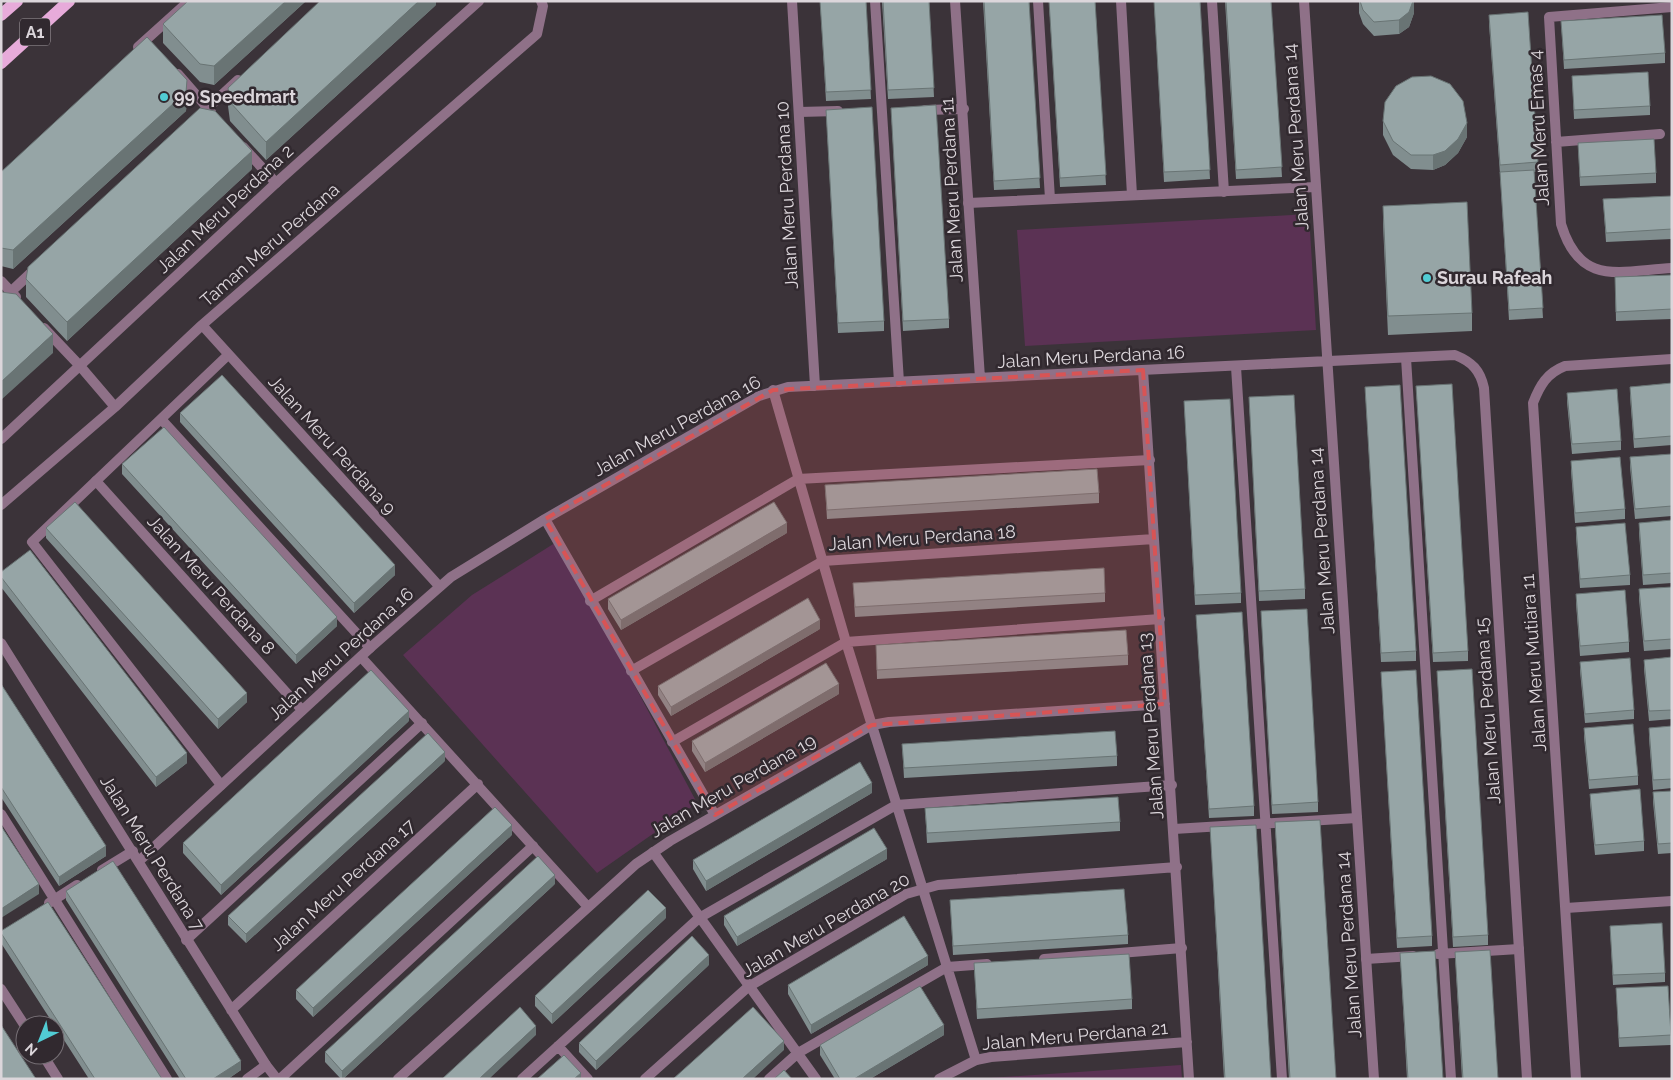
<svg xmlns="http://www.w3.org/2000/svg" width="1673" height="1080" font-family="Raleway,sans-serif">
<style>
.green{fill:#5b3254}
.lines{fill:none;stroke-linecap:round;stroke-linejoin:round}
.lane{stroke:#8f7188;stroke-width:10}
.street{stroke:#8f7188;stroke-width:10}
.primary{stroke:#e7abda;stroke-width:12}
.wall{fill:#818e8f}
.shaded-wall{fill:#697474}
.building{fill:#96a5a6;stroke:#697474}
.marked{fill:#d85455;fill-opacity:0.2;stroke:#d85455;stroke-width:4;stroke-dasharray:10 6;stroke-linejoin:round}
.poi-dot{fill:#51ccd4;stroke:#31292f;stroke-width:2}
.labels{text-anchor:middle;stroke-width:5;stroke-linejoin:round;paint-order:stroke}
.shield{fill:#31292f;stroke:#a9a2a7;stroke-width:1}
.shield-label{font-size:16px;font-weight:bold;fill:#dcd6db}
.poi-label{font-size:18px;font-weight:bold;fill:#dcd6db;stroke:#31292f;text-anchor:start}
.street-label{font-size:18px;fill:#dcd6db;stroke:#31292f}
</style>
<rect width="100%" height="100%" fill="#3b3339"/>
<path class="green" d="M1309,214L1316,330L1025,346L1017,230Z
M558,541L697,803L597,873L403,655L472,595Z
M1181,1065L1182,1079H988L989,1078Z"/>
<g class="lines">
<path class="lane" d="M875,1L899,382
M1038,1L1050,199
M1212,1L1224,192
M178,74L211,112
M925,110L964,109
M799,112L838,111
M197,118L238,80
M243,147L276,183
M968,203L1316,187
M1,281L16,297
M1,301L35,269
M44,328L80,366
M1406,358L1451,1079
M1236,367L1282,1079
M773,390L846,642L976,1060
M161,419L370,648
M590,601L798,479L1150,460
M672,742L846,642L1160,619
M221,785L32,542L228,355
M1,814L167,1079
M1174,829L1357,818
M653,852L816,1079
M102,870L133,851
M49,903L77,885
M186,940L422,723
M1438,954L1519,949
M1044,959L1182,948
M1366,959L1413,956
M558,1046L588,1079
M247,1079L266,1065
M280,1079L533,846
M522,1079L699,918L896,805L1172,785
M769,1079L798,1053L947,967L987,964"/>
<path class="street" d="M792,1L815,386
M955,1L980,378
M1121,1L1132,195
M1304,1L1374,1079
M1672,7L1549,17L1561,224C1580,287 1619,271 1672,268
M138,47L189,1
M1556,142L1660,134
M202,325L439,586
M80,366L115,407
M1143,370L1189,1079
M1,439L276,183L479,1
M96,481L302,710
M1,505L115,407L202,325L537,34L543,6L541,1
M545,519L715,815
M1,643L266,1065L277,1079
M361,657L588,907
M631,671L823,561L1154,539
M139,861L370,648L451,577L545,519L759,396L788,387L1455,355C1472,362 1480,370 1484,388L1527,1079
M1566,908L1672,901
M1,989L25,1026
M231,1010L478,784
M43,1055L58,1079
M398,1079L636,864L670,841L872,725L889,722L1165,704
M645,1079L748,987L906,894L938,885L1177,867
M939,1079L976,1060L991,1057L1187,1042
M1576,1079L1533,403C1540,385 1547,373 1565,366L1672,359"/>
<path class="primary" d="M1,15L17,1
M1,63L69,1"/>
</g>
<path class="wall" d="M306,1L214,85L200,82L163,43V24Z
M820,1H866L871,99L826,101Z
M882,1H929L934,97L888,99Z
M983,1H1029L1040,188L994,190Z
M1049,1H1095L1106,185L1060,187Z
M1154,1H1200L1210,179L1164,182Z
M1225,1H1271L1282,177L1236,179Z
M1359,1H1414V13L1409,27L1399,34L1374,36L1363,24L1359,13Z
M436,5L266,160L230,121L228,106V88Z
M1489,15L1538,162V172H1534L1543,318L1509,320L1500,174L1489,24Z
M1561,21L1665,53V63L1564,69Z
M1572,76L1650,106V115L1574,119Z
M187,99L186,111L13,269L1,266V172Z
M891,108L949,319V328L903,331Z
M826,110L884,321V331L838,333Z
M1383,121L1467,137L1458,153L1445,165L1433,170L1411,169L1393,155L1383,135Z
M1578,143L1656,173V183L1580,186Z
M252,169L67,341L26,297V279Z
M1672,196V239L1606,242L1603,199Z
M1383,206L1472,313V331L1388,335L1383,224Z
M1672,275V319L1616,321L1615,277Z
M1672,383V445L1634,448L1630,396V387Z
M1416,386L1468,651V661L1433,662Z
M1365,387L1416,651V661L1381,662Z
M1567,393L1621,441V450L1572,454L1567,402Z
M1249,397L1305,589V599L1259,601Z
M1184,401L1241,593V603L1195,605Z
M180,413L395,575L354,613L180,422Z
M1672,454V516L1635,519L1630,467V457Z
M1571,461L1625,509V519L1575,523L1571,471Z
M122,464L337,626L296,664L122,474Z
M825,485L1099,493V503L827,519Z
M1672,520V583L1643,585L1639,533V523Z
M1576,527L1630,575V585L1580,588L1576,537Z
M46,528L247,702L218,729L46,538Z
M787,533L621,630L608,609V599Z
M1,572L187,763L156,787L1,587Z
M853,583L1105,593V602L855,617Z
M1672,587V649L1644,651L1639,599V589Z
M1576,594L1629,642V652L1580,656L1576,603Z
M1261,611L1318,802V812L1272,814Z
M1196,615L1254,806V816L1209,818Z
M820,629L671,716L658,695V686Z
M876,645L1128,655V665L877,679Z
M1672,657V719L1649,721L1644,669V660Z
M1580,662L1634,710V719L1585,723L1580,671Z
M1437,671L1488,935V945L1453,947Z
M1381,672L1432,936V946L1397,948Z
M1,684L106,856L59,886L1,797Z
M839,694L705,772L692,751V741Z
M409,721L221,895L183,853V843Z
M1672,726V788L1653,790L1649,738V728Z
M1584,728L1638,776V785L1589,789L1584,737Z
M902,744L1117,756V766L904,778Z
M445,761L246,943L228,925V916Z
M1672,791V853L1658,854L1653,802V792Z
M872,793L706,891L693,869V860Z
M1590,794L1644,841V851L1595,855L1590,803Z
M925,808L1120,822V831L927,843Z
M1275,822L1336,1079H1289Z
M1210,827L1271,1079H1224Z
M512,835L313,1017L296,999V990Z
M887,859L737,946L724,925V916Z
M555,884L343,1079H341L325,1062V1052Z
M66,891L241,1070L228,1079H180L66,900Z
M950,900L1128,935V944L953,955Z
M666,918L552,1024L535,1006V996Z
M1610,926L1665,973V982L1613,985Z
M1,931L162,1079H89L55,1026V1025H54L1,943Z
M1455,952L1498,1079H1462Z
M1400,953L1443,1079H1407Z
M974,963L1132,999V1009L977,1019Z
M709,965L596,1070L579,1052V1043Z
M928,965L811,1034L788,994V985Z
M1616,988L1671,1035V1045L1619,1047Z
M944,1035L870,1079H835L820,1055V1045Z"/>
<path class="shaded-wall" d="M286,1H306L214,85V66Z
M419,1H436V5L266,160V142Z
M1413,1H1414V13L1409,27L1399,34V20Z
M187,80V99L186,111L13,269V250Z
M1467,123V137L1458,153L1445,165L1433,170V155Z
M252,151V169L67,341V322Z
M53,334V353L1,400V382Z
M787,523V533L621,630V620Z
M395,565V575L354,613V603Z
M337,617V626L296,664V655Z
M820,620V629L671,716V707Z
M839,684V694L705,772V763Z
M247,693V702L218,729V719Z
M409,711V721L221,895V885Z
M445,752V761L246,943V934Z
M187,753V763L156,787V777Z
M872,783V793L706,891V881Z
M512,825V835L313,1017V1008Z
M106,846V856L59,886V877Z
M887,849V859L737,946V937Z
M555,875V884L343,1079H342V1071Z
M39,884V894L1,918V909Z
M666,908V918L552,1024V1014Z
M709,955V965L596,1070V1061Z
M928,956V965L811,1034V1025Z
M944,1025V1035L870,1079H854Z
M536,1026V1035L489,1079H479Z
M784,1041V1050L753,1079H742Z
M241,1061V1070L228,1079H213Z
M581,1073V1079H574Z"/>
<path class="building" d="M188,1H286L214,66L200,64L163,24Z
M320,1H419L266,142L230,102L228,88Z
M820,1H866L871,90L826,92Z
M883,1H929L934,88L888,90Z
M984,1H1029L1040,178L994,181Z
M1049,1H1095L1106,175L1060,178Z
M1154,1H1200L1210,170L1164,172Z
M1226,1H1271L1282,167L1236,170Z
M1360,1H1413L1409,12L1399,20L1374,22L1363,10Z
M1528,12L1538,162L1500,165L1489,15Z
M1662,15L1665,53L1564,60L1561,21Z
M147,37L187,80L186,92L13,250L1,248V172Z
M1648,72L1650,106L1574,110L1572,76Z
M1431,76L1450,84L1463,101L1467,123L1458,139L1445,151L1433,155H1411L1393,141L1383,121L1385,102L1396,86L1412,77Z
M936,105L949,319L903,321L891,108Z
M872,107L884,321L838,323L826,110Z
M200,108L215,111L252,151L67,322L26,279L28,267Z
M1654,139L1656,173L1580,177L1578,143Z
M1534,170L1543,308L1509,310L1500,172Z
M1672,196V229L1606,233L1603,199Z
M1467,202L1472,313L1388,316L1383,206Z
M1672,275V309L1616,312L1615,277Z
M1,292L16,294L53,334L1,382Z
M222,375L395,565L354,603L180,413Z
M1672,383V436L1634,439L1630,387Z
M1452,384L1468,651L1433,653L1416,386Z
M1400,385L1416,651L1381,653L1365,387Z
M1617,389L1621,441L1572,444L1567,393Z
M1294,395L1305,589L1259,591L1249,397Z
M1230,399L1241,593L1195,595L1184,401Z
M164,427L337,617L296,655L122,464Z
M1672,454V506L1635,509L1630,457Z
M1620,457L1625,509L1575,513L1571,461Z
M1097,469L1099,493L827,510L825,485Z
M75,502L247,693L218,719L46,528Z
M774,502L787,523L621,620L608,599Z
M1672,520V573L1643,575L1639,523Z
M1625,523L1630,575L1580,579L1576,527Z
M30,550L187,753L156,777L1,577V572Z
M1104,568L1105,593L855,607L853,583Z
M1672,587V639L1644,641L1639,589Z
M1625,590L1629,642L1580,646L1576,594Z
M808,598L820,620L671,707L658,686Z
M1307,609L1318,802L1272,805L1261,611Z
M1242,612L1254,806L1209,809L1196,615Z
M1126,630L1128,655L877,670L876,645Z
M1672,657V710L1649,711L1644,660Z
M1630,658L1634,710L1585,714L1580,662Z
M826,663L839,684L705,763L692,741Z
M1472,669L1488,935L1453,937L1437,671Z
M371,670L409,711L221,885L183,843Z
M1416,670L1432,936L1397,938L1381,672Z
M1,684L106,846L59,877L1,787Z
M1633,724L1638,776L1589,780L1584,728Z
M1672,726V779L1653,780L1649,728Z
M1115,731L1117,756L904,768L902,744Z
M428,733L445,752L246,934L228,916Z
M860,762L872,783L706,881L693,860Z
M1640,789L1644,841L1595,845L1590,794Z
M1672,791V843L1658,844L1653,792Z
M1118,797L1120,822L927,833L925,808Z
M495,807L512,825L313,1008L296,990Z
M1320,820L1336,1079H1290L1275,822Z
M1256,825L1271,1079H1225L1210,827Z
M1,826L39,884L1,909Z
M874,828L887,849L737,937L724,916Z
M538,856L555,875L342,1071L325,1052Z
M113,861L241,1061L213,1079H186L66,891Z
M1124,889L1128,935L953,946L950,900Z
M648,890L666,908L552,1014L535,996Z
M48,902L162,1079H95L1,933V931Z
M904,916L928,956L811,1025L788,985Z
M1662,923L1665,973L1613,975L1610,926Z
M692,936L709,955L596,1061L579,1043Z
M1490,950L1498,1079H1463L1455,952Z
M1435,951L1443,1079H1408L1400,953Z
M1129,954L1132,999L977,1009L974,963Z
M920,986L944,1025L854,1079H840L820,1045Z
M1668,986L1671,1035L1619,1038L1616,988Z
M520,1007L536,1026L479,1079H442Z
M753,1007L784,1041L742,1079H673Z
M1,1025L36,1079H1Z
M564,1055L581,1073L574,1079H537Z
M784,1070L792,1079H774Z"/>
<path class="marked" d="M1143,370L1165,704L872,725L715,815L545,519L773,390Z"/>
<g class="poi-dot">
<circle cx="164" cy="97" r="5"/>
<circle cx="1427" cy="278" r="5"/>
</g>
<g class="labels">
<rect class="shield" x="20" y="18.5" width="30" height="27" rx="4"/>
<g class="shield-label">
<text x="35" y="38">A1</text>
</g>
<g class="poi-label">
<text x="174" y="103">99 Speedmart</text>
<text x="1437" y="284">Surau Rafeah</text>
</g>
<g class="street-label">
<text transform="translate(1539 128) rotate(-93)" y="6">Jalan Meru Emas 4</text>
<text transform="translate(1296 137) rotate(-94)" y="6">Jalan Meru Perdana 14</text>
<text transform="translate(952 190) rotate(-93)" y="6">Jalan Meru Perdana 11</text>
<text transform="translate(787 195) rotate(-93)" y="6">Jalan Meru Perdana 10</text>
<text transform="translate(225 209) rotate(-43)" y="6">Jalan Meru Perdana 2</text>
<text transform="translate(270 245) rotate(-41)" y="6">Taman Meru Perdana</text>
<text transform="translate(1091 357) rotate(-3)" y="6">Jalan Meru Perdana 16</text>
<text transform="translate(677 426) rotate(-29)" y="6">Jalan Meru Perdana 16</text>
<text transform="translate(332 445) rotate(48)" y="6">Jalan Meru Perdana 9</text>
<text transform="translate(922 538) rotate(-4)" y="6">Jalan Meru Perdana 18</text>
<text transform="translate(1322 541) rotate(-94)" y="6">Jalan Meru Perdana 14</text>
<text transform="translate(211 585) rotate(48)" y="6">Jalan Meru Perdana 8</text>
<text transform="translate(341 654) rotate(-42)" y="6">Jalan Meru Perdana 16</text>
<text transform="translate(1534 663) rotate(-94)" y="6">Jalan Meru Mutiara 11</text>
<text transform="translate(1488 711) rotate(-94)" y="6">Jalan Meru Perdana 15</text>
<text transform="translate(1151 726) rotate(-94)" y="6">Jalan Meru Perdana 13</text>
<text transform="translate(733 786) rotate(-30)" y="6">Jalan Meru Perdana 19</text>
<text transform="translate(152 853) rotate(58)" y="6">Jalan Meru Perdana 7</text>
<text transform="translate(343 885) rotate(-42)" y="6">Jalan Meru Perdana 17</text>
<text transform="translate(826 925) rotate(-30)" y="6">Jalan Meru Perdana 20</text>
<text transform="translate(1349 945) rotate(-94)" y="6">Jalan Meru Perdana 14</text>
<text transform="translate(1075 1036) rotate(-5)" y="6">Jalan Meru Perdana 21</text>
</g>
</g>
<rect width="1673" height="1080" fill="none" stroke="#dcd6db" stroke-width="5"/>
<g transform="translate(40 1040) rotate(223)"><circle r="24" fill="#31292f" stroke="#756e74"/>
<path d="M0-4L9 19L0 12L-9 19Z" fill="#51ccd4"/>
<text y="-8" font-size="14" font-weight="bold" text-anchor="middle" fill="#dcd6db">N</text>
</g>
</svg>
